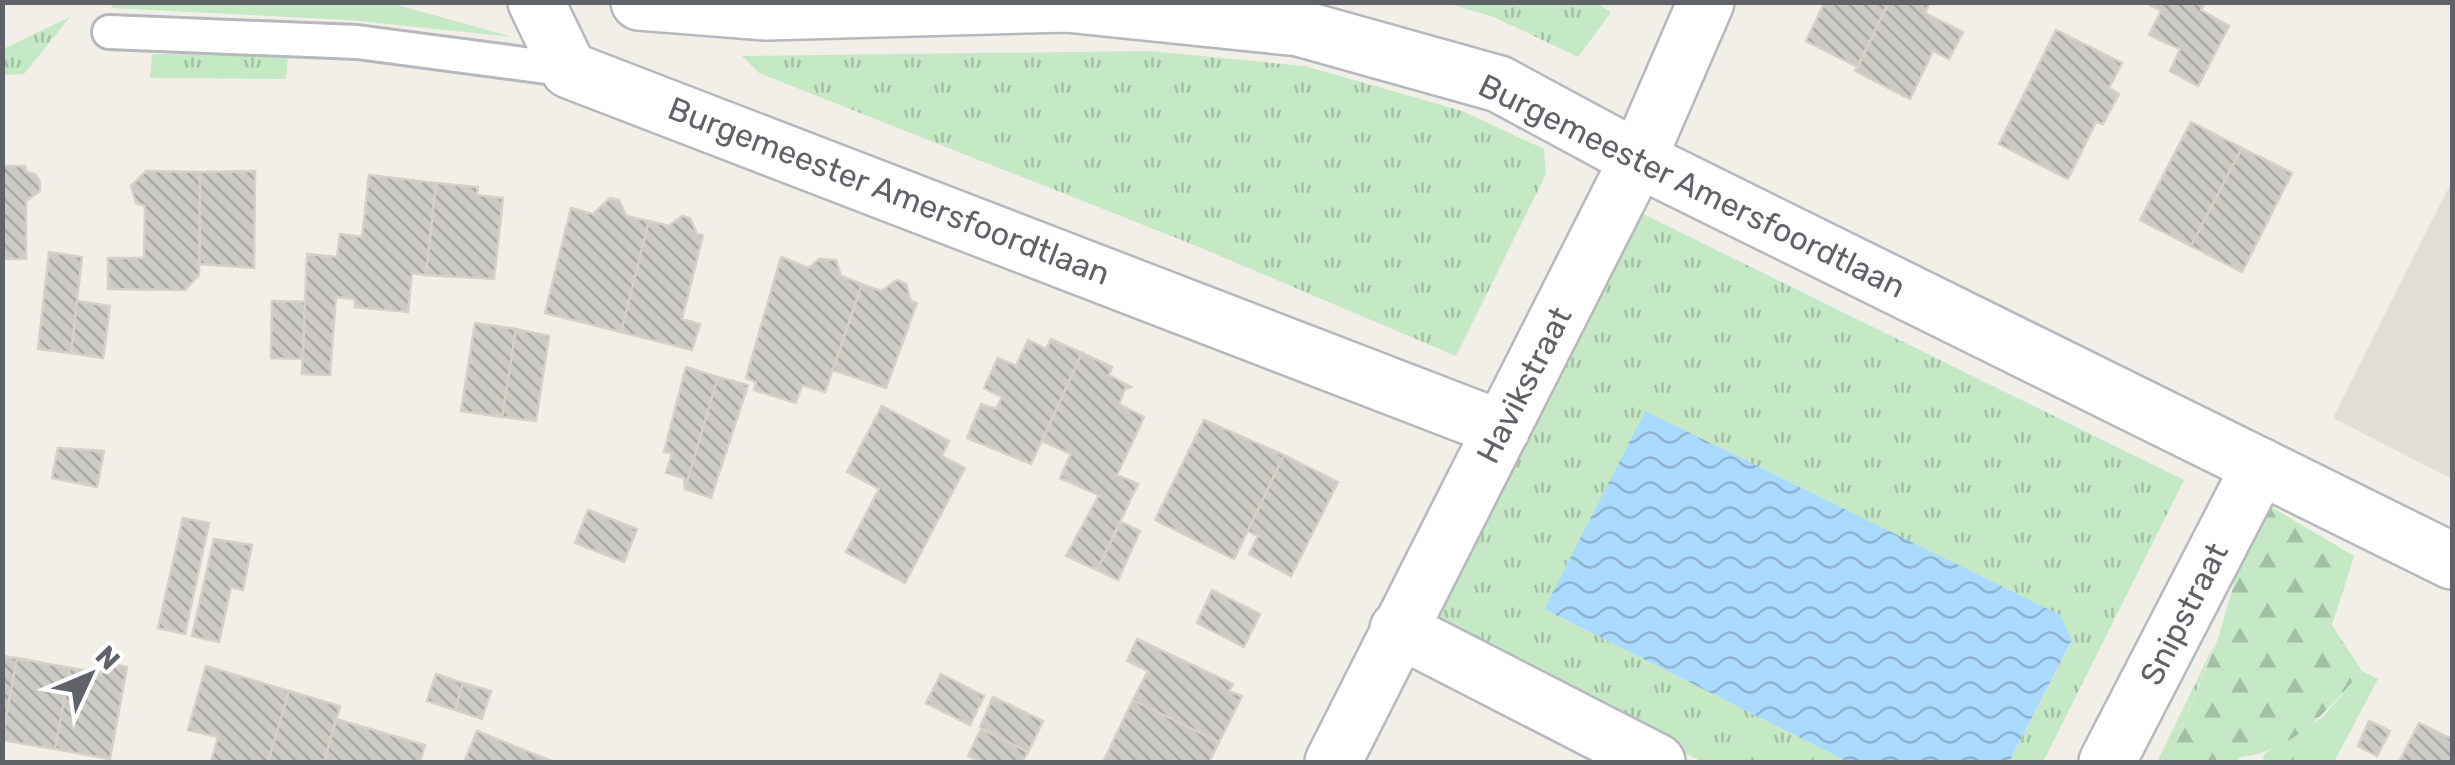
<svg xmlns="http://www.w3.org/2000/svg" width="2455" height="765" font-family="Rubik,sans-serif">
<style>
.education{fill:#e1ded6}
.grass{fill:url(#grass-tufts)}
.forest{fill:url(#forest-firs)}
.garden{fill:#c5e8c5}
.water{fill:url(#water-waves)}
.building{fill:url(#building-back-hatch);stroke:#d6d1c6;stroke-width:2.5}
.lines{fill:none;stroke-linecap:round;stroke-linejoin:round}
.service-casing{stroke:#b5b8bc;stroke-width:38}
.minor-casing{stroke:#b5b8bc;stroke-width:60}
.tertiary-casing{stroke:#b5b8bc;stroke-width:60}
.service{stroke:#fff;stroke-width:32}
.minor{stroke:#fff;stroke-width:55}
.tertiary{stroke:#fff;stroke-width:55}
.labels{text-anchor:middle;stroke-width:8;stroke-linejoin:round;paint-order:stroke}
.street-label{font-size:32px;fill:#5f6368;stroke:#fff}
</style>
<defs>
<pattern id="grass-tufts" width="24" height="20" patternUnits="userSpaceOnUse" patternTransform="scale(2.5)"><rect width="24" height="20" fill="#c5e8c5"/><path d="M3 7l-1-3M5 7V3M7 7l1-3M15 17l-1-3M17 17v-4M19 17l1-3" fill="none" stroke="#a3c0a4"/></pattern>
<pattern id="forest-firs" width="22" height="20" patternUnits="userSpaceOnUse" patternTransform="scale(2.5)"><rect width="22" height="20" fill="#c5e8c5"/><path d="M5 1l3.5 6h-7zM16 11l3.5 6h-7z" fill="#a3c0a4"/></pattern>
<pattern id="water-waves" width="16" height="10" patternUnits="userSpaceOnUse" patternTransform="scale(2.5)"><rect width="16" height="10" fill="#aadaff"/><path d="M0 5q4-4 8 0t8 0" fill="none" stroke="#8eb4d2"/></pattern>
<pattern id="building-back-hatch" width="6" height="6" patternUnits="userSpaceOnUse" patternTransform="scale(2.5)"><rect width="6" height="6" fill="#cccac5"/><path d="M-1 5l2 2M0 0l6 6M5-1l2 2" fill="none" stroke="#a9a8a4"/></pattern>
</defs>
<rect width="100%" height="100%" fill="#f1efe8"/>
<path class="education" d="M2452,181V479L2333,418Z"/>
<path class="grass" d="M1446,3H1596L1611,12L1578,57L1494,17Z
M70,17L24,74L3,75V49Z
M1149,51L1305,66L1462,111L1544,149L1546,174L1456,356L1194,245L759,73L742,56Z
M152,54L288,55L286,79L150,78Z
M1635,210L2184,480L2043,762H2009L2072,641L1645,411L1544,609L1848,762H1703L1418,621Z
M2217,639L2168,762H2157Z
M2323,717L2298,762H2263L2264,754Z"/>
<path class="forest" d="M2258,499L2354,556L2332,625L2362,671C2329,709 2293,752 2240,757L2237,762H2168L2218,639Z"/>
<path class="garden" d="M115,3H390L513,37L349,20L111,8Z
M2362,671L2378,679L2334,762H2298L2323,717Z"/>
<path class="water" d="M1645,411L2060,615L2072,640L2009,762H1848L1544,609Z"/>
<path class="building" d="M1825,2H1889L1858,67L1806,41Z
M1889,2H1930L1925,13L1963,32L1949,59L1933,51L1910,99L1855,71Z
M2144,2H2205L2201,10L2229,26L2198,86L2170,71L2180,49L2149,35L2161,11Z
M2056,30L2122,63L2109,88L2119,94L2103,124L2096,122L2068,179L1999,144Z
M2191,122L2242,148L2191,246L2140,220Z
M2242,148L2292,173L2242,272L2191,246Z
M2,166H25L26,172L35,174L40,182V191L26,201V259H2Z
M146,171L200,172L199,275L185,290L108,289V258H144L145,206L136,203L131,186Z
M255,171L254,268L200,264V172Z
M369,175L436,183L426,275L412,273L408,312L355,307V299L336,297L330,375L302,374L307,254L337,257L340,234L362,237Z
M436,183L478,187L477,195L503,198L494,279L426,275Z
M610,198L619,200L626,216L649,221L621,332L545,313L571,208L593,214Z
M682,216L690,218L697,234L703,235L682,319L700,324L692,350L621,332L649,221L669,226Z
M49,252L82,257L71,353L38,349Z
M781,257L809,268L819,259L836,260L841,276L862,284L825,392L802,385L796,403L754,390L756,382L746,378Z
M897,280L906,284L911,301L917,303L886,388L833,370L862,284L881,291Z
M77,301L110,306L103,358L71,353Z
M272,301L305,302L303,359L271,358Z
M475,323L516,329L502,417L461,411Z
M516,329L549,336L536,421L502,417Z
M1051,339L1082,353L1031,464L967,438L981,404L996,409L1002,397L984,388L998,358L1016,366L1028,340L1046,349Z
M1082,353L1112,367L1109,375L1131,387L1125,389L1119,404L1144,417L1117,475L1138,484L1097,570L1066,556L1099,495L1060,478L1071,454L1042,441Z
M686,367L718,377L685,489L684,478L666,473L672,453L664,452Z
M718,377L748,385L711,498L685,489Z
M882,406L949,441L942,456L965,468L905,583L846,552L879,489L847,472Z
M1204,420L1284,455L1234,559L1155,520Z
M58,448L104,451L97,487L52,478Z
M1284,455L1338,482L1291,576L1249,554L1258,536L1248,531Z
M588,510L637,529L624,562L575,543Z
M183,518L209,523L185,634L158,628Z
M1121,522L1140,531L1118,580L1097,570Z
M214,539L252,545L243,590L231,587L219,642L192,636Z
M1212,590L1260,614L1244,647L1197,623Z
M1137,639L1233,684L1229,691L1242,696L1219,742L1133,700L1148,671L1127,661Z
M2,656L17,658L2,738Z
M17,658L70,668L55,749L2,740Z
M103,662L127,667L110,759L55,749L70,668L101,673Z
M206,666L289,691L268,762H211L218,737L188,730Z
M436,674L463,683L455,710L427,701Z
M941,674L984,696L970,725L926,703Z
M463,683L491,691L482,719L455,710Z
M289,691L340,706L324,762H268Z
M993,697L1043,721L1028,752L980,727Z
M1133,700L1219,742L1209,762H1103Z
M336,719L425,745L420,762H324Z
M2369,721L2390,731L2377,756L2358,746Z
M2419,723L2452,739V762H2399Z
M981,729L1028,752L1022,762H981L968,756Z
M477,731L554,762H464Z"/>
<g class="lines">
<g class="service-casing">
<path id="service" d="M109,32L357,42L569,70"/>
</g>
<g class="minor-casing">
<path id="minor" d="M536,2L569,70L1502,429
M1398,629L1657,762
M1333,762L1638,159L1706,2
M2107,762L2260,466"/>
</g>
<g class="tertiary-casing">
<path id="tertiary" d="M639,2L766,12L1066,4L1299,28L1499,84L1638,159L2452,561"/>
</g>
<use href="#service" class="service"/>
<use href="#minor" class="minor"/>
<use href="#tertiary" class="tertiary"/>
</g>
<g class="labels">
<g class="street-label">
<text transform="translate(1692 186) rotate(26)" y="11">Burgemeester Amersfoordtlaan</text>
<text transform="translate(889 191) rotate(21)" y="11">Burgemeester Amersfoordtlaan</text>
<text transform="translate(1524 385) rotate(-63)" y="11">Havikstraat</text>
<text transform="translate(2184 614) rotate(-63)" y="11">Snipstraat</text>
</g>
</g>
<rect width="2455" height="765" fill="none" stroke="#5f6368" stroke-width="10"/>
<g transform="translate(90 675) rotate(46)" stroke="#ffffff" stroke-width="8" paint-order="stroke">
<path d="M0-8L18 38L0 25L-18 38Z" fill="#5f6368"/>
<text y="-15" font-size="28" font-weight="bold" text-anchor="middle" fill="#5f6368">N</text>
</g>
</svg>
